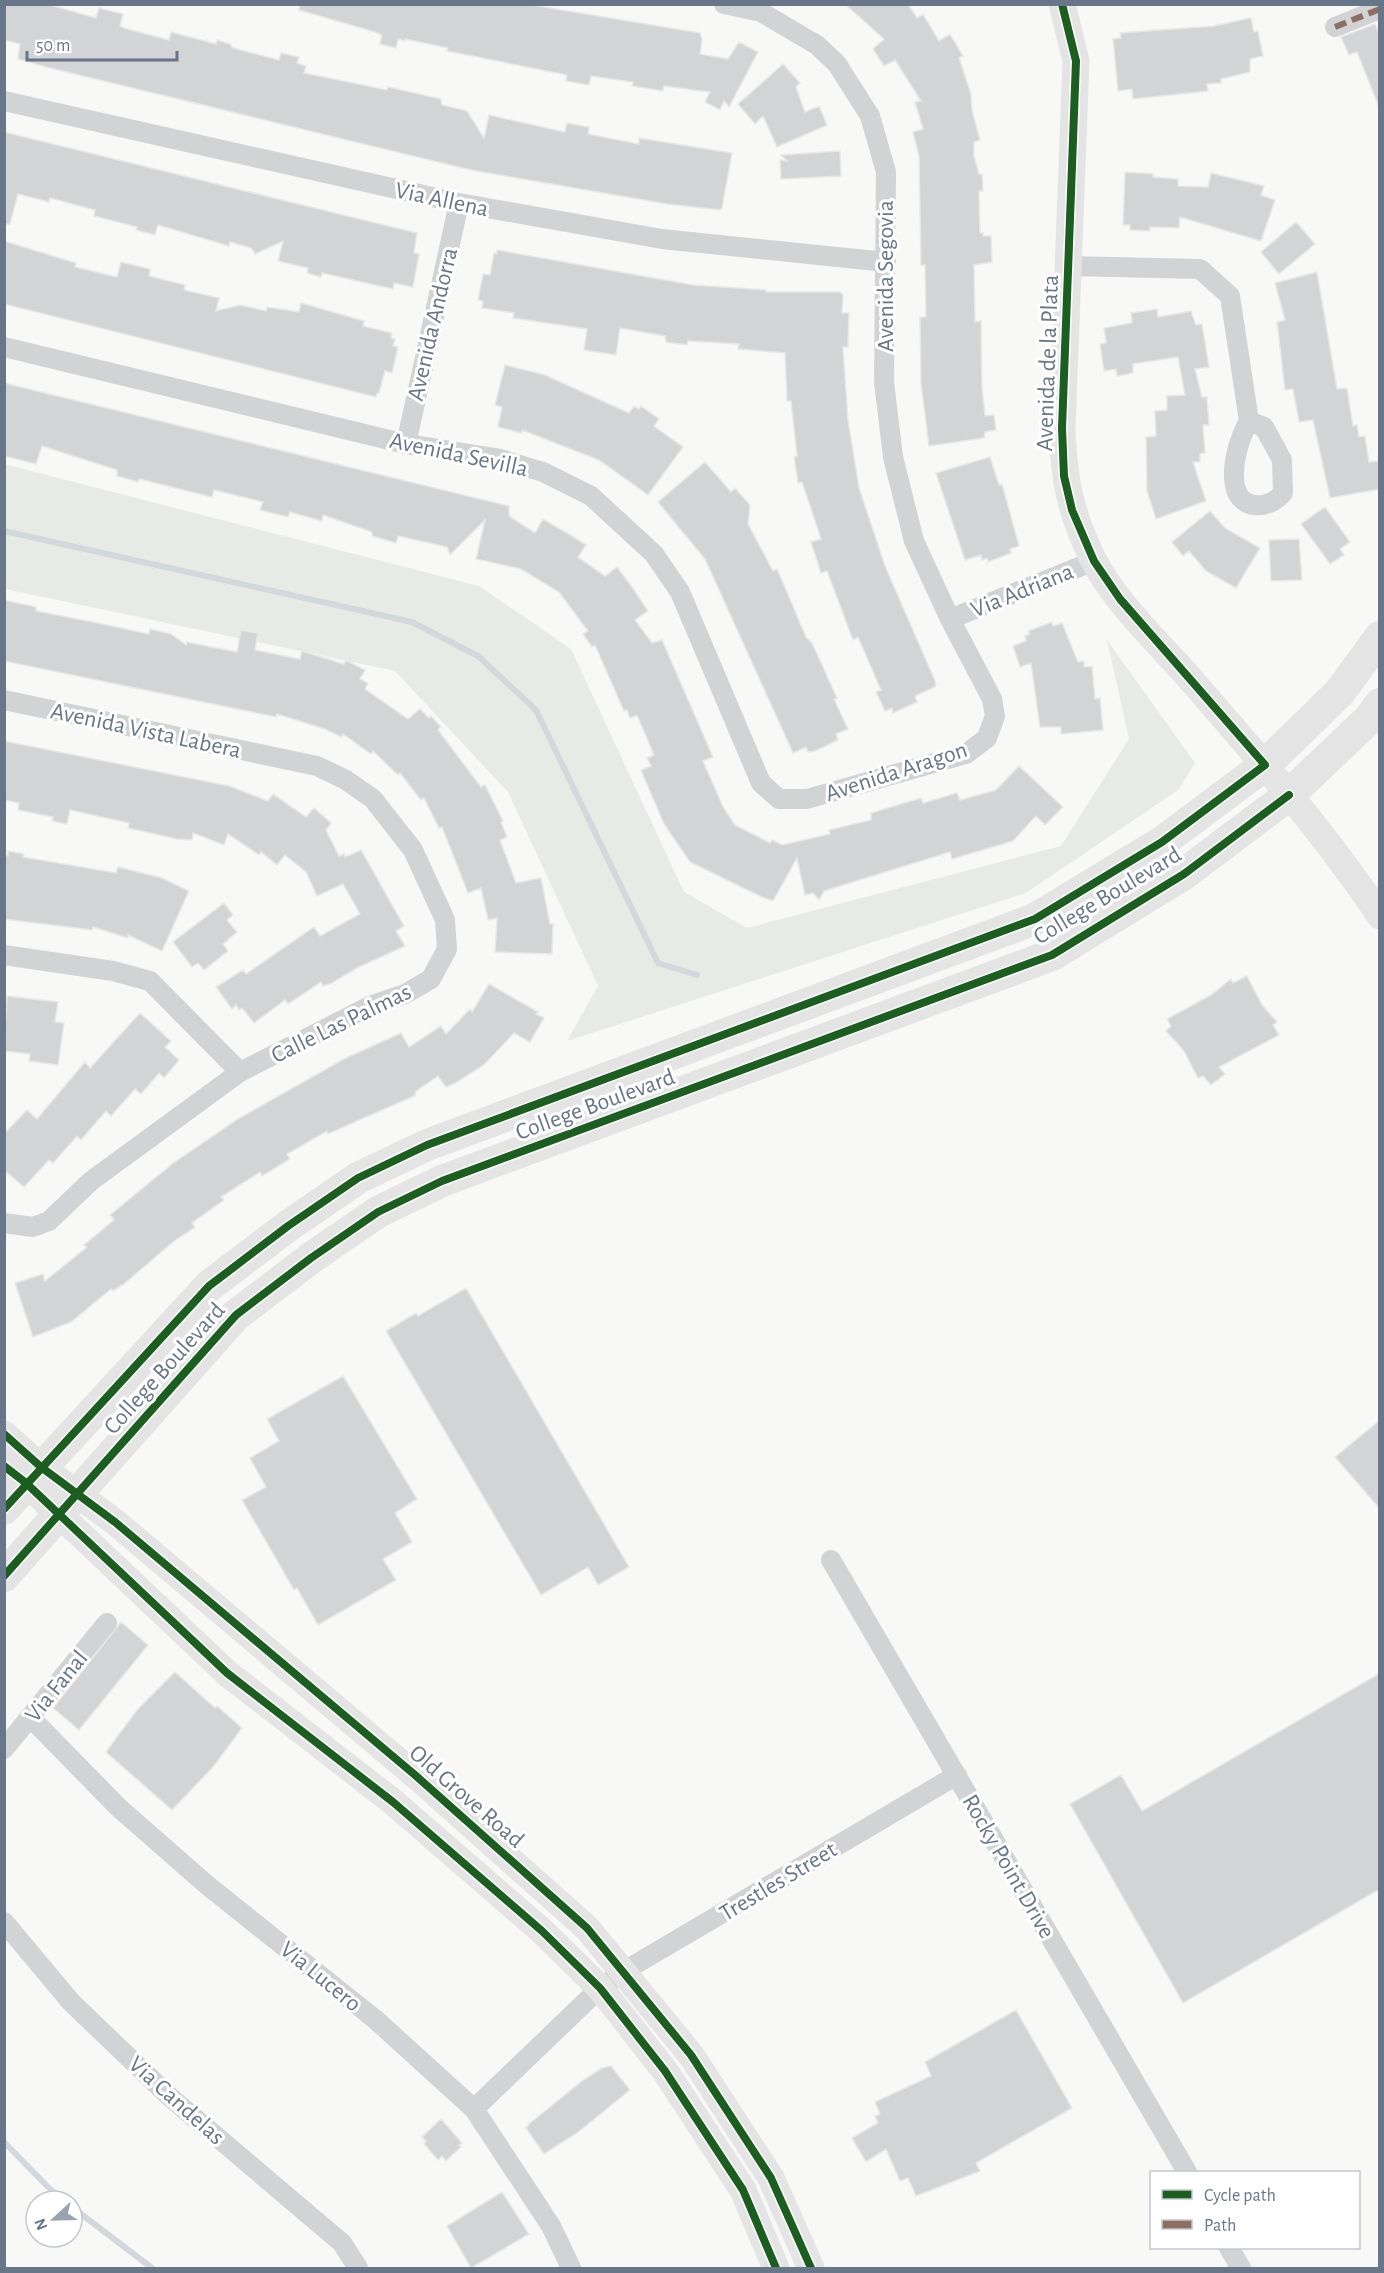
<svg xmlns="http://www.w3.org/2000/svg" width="1384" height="2273" font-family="'Alegreya Sans',sans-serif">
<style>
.green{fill:#e8ebe5}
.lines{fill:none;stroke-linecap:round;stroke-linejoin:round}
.stream{stroke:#d2d8dc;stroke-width:6}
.building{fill:#d3d4d5;stroke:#e8e8e7;stroke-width:1.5}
.street{stroke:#d2d3d4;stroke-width:20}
.secondary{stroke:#e4e4e5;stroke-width:27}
.primary{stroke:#e4e4e5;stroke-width:32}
.quiet{stroke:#8d6e63;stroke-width:6;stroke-dasharray:12 6;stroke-linecap:butt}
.cycleway-casing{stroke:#fff;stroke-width:11}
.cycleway{stroke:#1b5e20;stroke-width:8}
.labels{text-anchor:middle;stroke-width:6;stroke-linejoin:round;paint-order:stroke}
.street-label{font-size:24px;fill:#677689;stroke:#fff}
</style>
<rect width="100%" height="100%" fill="#f8f8f7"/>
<path class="green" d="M4,464L479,586L571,649L684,892L747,928L1061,846L1129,739L1107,640L1195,763L1178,790L1026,893L567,1041L598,986L508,792L395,671L5,589Z"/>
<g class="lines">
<path class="stream" d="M4,531L412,622L478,656L536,710L658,963L697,975
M4,2142L50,2189L65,2201
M72,2207L152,2268"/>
</g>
<path class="building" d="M4,4H47L96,18L99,8L123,14L120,26L124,28L169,40L171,32L216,44L217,40L230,44L233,48L279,60L281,53L299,57L297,63L306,66L304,73L387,90L388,87L441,99L442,105L467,111L484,138L489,115L565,132L567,123L589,127L588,134L639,144V138L732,153L722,208L720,210L667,204L471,170L46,67L18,59L20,44L4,40Z
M300,4H526L700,33L702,40L700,54L728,59L739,42L758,52L729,107L724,101L720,110L705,102L710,92L664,86L663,91L632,86L633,82L591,76L589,85L566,81L567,75L447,51L448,48L405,39V41L398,39L396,48L380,44L382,35L375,32L299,10Z
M845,4H908L917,18L923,14L939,41L950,34L963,56L959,58L971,94L972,110L980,140L974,142V156L979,174H982L983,191H979L980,233H983V236H991L992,262L974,265L975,322L981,321L982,386L985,416L994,415L996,430L985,432L984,438L929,446L921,383L920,317H926L925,265H921L919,156L913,132L923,129L915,102L921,101L895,60L884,66L873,49L884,39Z
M1251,18L1254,32L1258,31L1263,56L1250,59V72L1221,79V83L1207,84L1208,91L1133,99L1132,89L1118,91L1113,39L1121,38L1120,33L1214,26Z
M1375,24L1380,36L1379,107L1357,52L1349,55L1341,37Z
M783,64L800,83L796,87L805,112L819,106L827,125L777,147L763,116L755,124L738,104Z
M4,132L417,233L414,253L419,254L413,287L394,283L393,289L322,273L321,277L307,273L308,268L278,261L283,241L255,254L251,248L230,242L229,246L158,225L155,235L136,230L137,227L94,216L95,210L50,198L49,202L18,194L10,224H4Z
M840,151L841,176L781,179L780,160L787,161L781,155Z
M1125,172L1153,174V177L1178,179V186L1208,187L1211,173L1264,186L1261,195L1275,200L1261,241L1180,217L1179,228L1150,227V231L1130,230V225H1123Z
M1296,222L1315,244L1279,274L1261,252Z
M4,241L76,263L75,267L117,277L121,262L150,269L149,276L185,285L184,290L219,298L216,311L240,305L266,311L267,307L299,312L301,303L364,321L363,326L392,333L391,338L395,339L393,346L398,347L392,373L385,371L379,393H377L376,397L4,304Z
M497,250L693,285L766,290V292H840L843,295L842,313H849L848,347H843L848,420L859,488L885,566L936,683L935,687L915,696L917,702L893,713L892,708L885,711L876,692L881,690L858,637L853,640L827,571L821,573L811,542L821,539L802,482L798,483L794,457L797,456L791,401H787L785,353L738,349L739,344L688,341L687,345L666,342L665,336L620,328L616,355L584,350L587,329L513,318L514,313L482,308L483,301L478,300L483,274L490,275L494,253L497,254Z
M1317,272L1337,389L1347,388L1353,426L1357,425L1359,437L1365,436L1369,462L1380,461V489L1330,498L1313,420L1299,422L1293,389L1285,390L1277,322L1285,320L1275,283Z
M1157,309L1158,317L1191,311L1196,325L1202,324L1209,367L1195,369L1202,397H1207L1209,425H1203L1205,453L1200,454V462H1193L1206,501L1156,519L1147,491L1146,437L1156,436L1155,411L1167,410V396L1185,395L1178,357L1133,364V373L1117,376L1116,369L1104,371L1100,344L1106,343L1104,328L1132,323L1131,313Z
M505,365L545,375L629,413L634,406L639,409L641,406L659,419L654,426L683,447L648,495L599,460L522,430L521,433L498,427L502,407L495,405Z
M4,383L509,506V516L535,533L543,519L567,533L586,545L578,557L605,576L617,567L632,587L648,611L635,620L652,643L662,640L713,757L703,761L723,807L735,825L770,843L772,840L782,845L830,834L829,830L871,820V813L921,798L923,803L957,793L960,800L996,790L1019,766L1063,807L1045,825L1036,816L1013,841L952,859L950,852L824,891L819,900L813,893L805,895L797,858L773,901L762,897L690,862L664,824L641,770L651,766L647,758L654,755L637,715L630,718L627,710L624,711L595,645L592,647L583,634L588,631L559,592L521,569L476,559L485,520L450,555L447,547L398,536L396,543L372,536V532L323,515L322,521L290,512L288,517L260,510L263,502L214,490L212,497L139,479L138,482L117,476V470L42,446L36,464L4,456Z
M990,457L999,485L1002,484L1019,546L1010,549L1011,553L988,562L987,558L982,560L981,555L965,560L936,473Z
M705,462L731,492L735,488L750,505L748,524L773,571L777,569L781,578L806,637L812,643L837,698L834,699L848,729L836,734L838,740L815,751L808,752L806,747L793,753L705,559L658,502Z
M1325,507L1350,542L1340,549L1344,555L1330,564L1301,524Z
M1210,511L1225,528L1260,548L1236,588L1206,571L1189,551L1183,556L1172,542Z
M1299,539L1302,580L1271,581L1269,540Z
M4,600L36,607V611L93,622L149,634L150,629L171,634L186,645L187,642L237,652L241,630L258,633L255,650L300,659L302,651L344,664L346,660L365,670L360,679L368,683L365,689L408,719L420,709L429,718L431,716L441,727L438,730L481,787L485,785L503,821L501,822L507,837L500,840L516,883L541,878L550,924H553L552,954L495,952L497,918L488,920L481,888L468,893L442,827L439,828L424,798L421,800L400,773L398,775L373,751L371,754L343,734L341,737L325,729L277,714L276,717L4,661Z
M1052,622L1053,626L1062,623L1078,662L1084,661V667L1092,666L1095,699L1100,698L1103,730L1061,734V727H1040L1031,663L1020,667L1013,646L1026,641L1025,636L1030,634L1028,631Z
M4,741L229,786L268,801L273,794L306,817L314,808L331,823L326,830L339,856L344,854L345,857L361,850L404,926L396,931L405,946L357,968L332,983L323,986L321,982L288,1004L285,1000L254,1023L242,1008L239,1010L236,1005L232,1009L216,987L243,970L246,974L314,927L320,936L360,914L343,884L317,896L306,872L285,855L277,865L261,852L259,855L228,834L224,845L193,833L192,840L177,839L128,828L129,823L70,810L67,824L52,821L53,817L18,810L19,803L4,800Z
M8,851L24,854L23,857L116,873L118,867L162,878L189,891L162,951L128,935V938L93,927L92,930L4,919V855L8,856Z
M224,903L233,915L227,920L237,932L223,944L228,951L204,970L198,963L192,967L173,942Z
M1247,976L1262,1005L1277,1022L1273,1025L1279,1035L1219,1067L1225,1074L1211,1085L1203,1076L1198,1078L1184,1051L1166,1031L1171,1026L1167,1019L1211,995L1231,979L1233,983Z
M489,984L538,1012L536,1014L544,1018L530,1042L514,1033L484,1065L457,1082L446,1087L438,1076L415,1092L416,1095L328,1134L327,1131L287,1154L290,1159L262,1176L260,1172L221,1197L224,1200L192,1223L195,1227L173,1242L124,1284L113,1291L111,1289L71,1322L33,1337L15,1283L43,1274L45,1281L87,1247L84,1245L114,1220L110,1215L172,1164L238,1119L344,1059L401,1033L409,1047L441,1026L446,1034L470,1009L472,1012Z
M7,996L58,1002L55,1022L64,1023L58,1065L29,1061L30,1054L4,1051Z
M140,1013L171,1041L165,1047L179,1060L164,1078L159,1073L141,1094L135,1089L111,1116L106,1111L81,1140L77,1136L53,1163L49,1160L24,1187L4,1170V1134L27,1110L37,1119L85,1062L90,1068Z
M466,1288L629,1567L598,1585L588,1567L541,1595L386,1331L416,1313L418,1316Z
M343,1376L417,1499L395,1513L412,1542L383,1559L396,1580L318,1625L297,1588L294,1590L242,1500L266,1487L250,1458L279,1441L267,1419Z
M1380,1420V1509L1335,1457Z
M121,1622L148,1645L79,1730L53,1708Z
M175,1672L215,1708L217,1706L242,1728L213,1767L172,1810L106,1752L137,1710Z
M1380,1673V1889L1183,2003L1070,1804L1121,1775L1142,1811Z
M1016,2010L1072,2108L976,2163L980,2171L916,2196L908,2178L900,2181L886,2149L866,2162L852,2138L878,2123L875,2116L880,2114L875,2102L931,2076L925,2062Z
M611,2066L630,2090L577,2133L544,2154L526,2128L529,2124L582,2081L602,2068Z
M441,2119L462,2143L459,2145L461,2147L446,2161L442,2156L438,2160L424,2144L426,2141L422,2137Z
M502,2192L529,2234L471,2268L447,2226Z"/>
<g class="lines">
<path class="street" d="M1335,27L1380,9
M4,101L459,203L662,239L886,262
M1069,266L1200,269L1230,296L1249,421C1239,438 1231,466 1235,486C1240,511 1269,510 1283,493L1282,460L1264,427L1249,421
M4,347L406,444L500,459L543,472L591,496L654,554L680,592L761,783L779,799H807L966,754L987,738L995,716L992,699L950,619L914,541L893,457L884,382L886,172L870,116L837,64L817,45L761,12L724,4
M406,444L459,203
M950,619L1094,561
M4,700L317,766L346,780L373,799L413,850L445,920L447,949L431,979L405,994L370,1006L240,1072L91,1181L49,1221L33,1227L4,1223
M4,955L113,971L150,981L240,1072
M831,1560L1187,2172
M30,1717L118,1807L207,1885L376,2020L474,2109L551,2226L571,2268
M4,1749L107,1623
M4,1922L71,2002L170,2097L342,2243L358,2268
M474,2109L600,1988L624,1971L957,1775
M1229,2248L1241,2268"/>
<path class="secondary" d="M1062,4L1076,61L1062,428C1064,480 1070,512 1093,559C1115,603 1161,645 1193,682C1258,757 1325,833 1380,916
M4,1434L41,1467L115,1522L415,1775L587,1928L691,2055L771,2178L811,2268
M4,1466L26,1483L227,1673L393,1802L542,1931L600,1988L665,2071L743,2190L776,2268"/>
<path class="primary" d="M4,1509L209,1286L288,1226L358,1178L427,1145L1035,919L1162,842L1265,765L1340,692L1380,637
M4,1576L236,1315L311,1258L378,1212L442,1181L1052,955L1184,874L1289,795L1370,718L1380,704"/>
<path class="quiet" d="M1335,27L1380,9"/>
<g class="cycleway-casing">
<path id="cycleway" d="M4,1434L41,1467L115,1522L415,1775L587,1928L691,2055L771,2178L811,2268
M4,1466L26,1483L227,1673L393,1802L542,1931L600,1988L665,2071L743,2190L776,2268
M4,1509L209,1286L288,1226L358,1178L427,1145L1035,919L1162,842L1265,765L1120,599L1094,561L1072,510L1064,476L1062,428L1076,61L1062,4
M4,1576L236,1315L311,1258L378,1212L442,1181L1052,955L1184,874L1289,795"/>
</g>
<use href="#cycleway" class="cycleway"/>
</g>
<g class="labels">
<g class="street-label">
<text transform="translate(442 199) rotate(12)" y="8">Via Allena</text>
<text transform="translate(885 276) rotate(-90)" y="8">Avenida Segovia</text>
<text transform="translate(432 324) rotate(-77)" y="8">Avenida Andorra</text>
<text transform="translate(1047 363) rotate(-88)" y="8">Avenida de la Plata</text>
<text transform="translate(459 454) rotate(12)" y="8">Avenida Sevilla</text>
<text transform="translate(1022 590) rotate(-22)" y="8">Via Adriana</text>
<text transform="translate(146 730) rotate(12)" y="8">Avenida Vista Labera</text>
<text transform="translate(896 771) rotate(-18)" y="8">Avenida Aragon</text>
<text transform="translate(1107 895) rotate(-31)" y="8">College Boulevard</text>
<text transform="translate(341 1023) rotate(-26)" y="8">Calle Las Palmas</text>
<text transform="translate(595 1104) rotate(-20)" y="8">College Boulevard</text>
<text transform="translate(164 1368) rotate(-48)" y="8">College Boulevard</text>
<text transform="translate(56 1686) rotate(-51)" y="8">Via Fanal</text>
<text transform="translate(467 1796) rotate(41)" y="8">Old Grove Road</text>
<text transform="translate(1009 1866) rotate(60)" y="8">Rocky Point Drive</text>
<text transform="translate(778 1881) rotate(-31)" y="8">Trestles Street</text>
<text transform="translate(321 1976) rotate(39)" y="8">Via Lucero</text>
<text transform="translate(177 2100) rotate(42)" y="8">Via Candelas</text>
</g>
</g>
<rect width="1384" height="2273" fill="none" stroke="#677689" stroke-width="12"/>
<rect x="1150" y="2171" width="210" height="78" fill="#ffffff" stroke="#c2c8d0" stroke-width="1.5"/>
<rect x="1162" y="2190" width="30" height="9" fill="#1b5e20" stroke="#c2c8d0" stroke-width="1.5"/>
<text x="1204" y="2201" font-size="18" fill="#677689">Cycle path</text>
<rect x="1162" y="2220" width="30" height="9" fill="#8d6e63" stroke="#c2c8d0" stroke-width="1.5"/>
<text x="1204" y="2231" font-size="18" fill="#677689">Path</text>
<g transform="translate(54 2219) rotate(248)"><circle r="28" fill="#ffffff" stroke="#c2c8d0" stroke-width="1.5"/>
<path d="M0-4.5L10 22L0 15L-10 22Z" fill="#9aa4b0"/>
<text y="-9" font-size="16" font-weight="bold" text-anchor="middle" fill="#677689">N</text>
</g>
<path d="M27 51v9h150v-9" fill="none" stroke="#677689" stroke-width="3"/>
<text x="36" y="51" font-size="18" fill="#677689" stroke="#ffffff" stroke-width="4.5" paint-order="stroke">50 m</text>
</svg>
